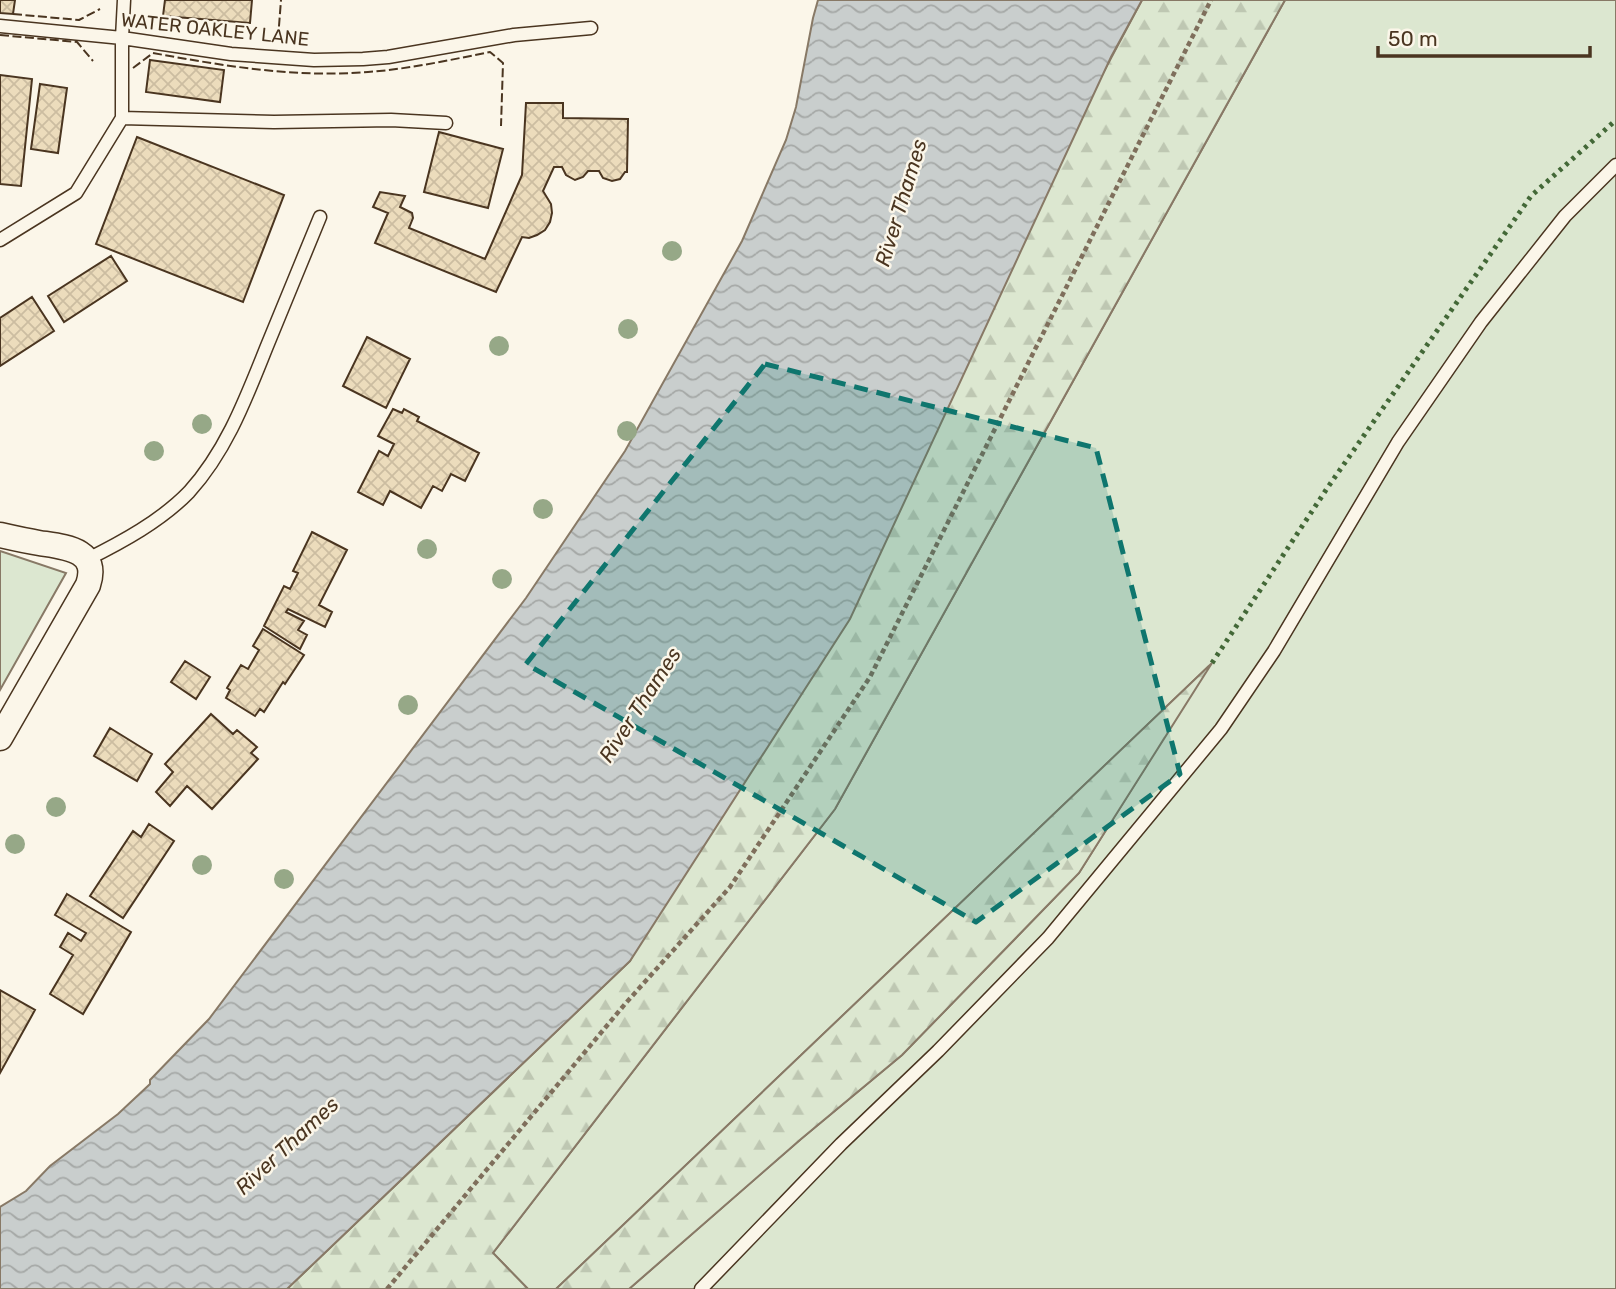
<svg xmlns="http://www.w3.org/2000/svg" width="1616" height="1289" font-family="Rubik,sans-serif">
<style>
.grass{fill:#dce7d0;stroke:#887966;stroke-width:2}
.forest{fill:url(#forest-firs);stroke:#887966;stroke-width:2}
.water{fill:url(#water-waves);stroke:#887966;stroke-width:2}
.building{fill:url(#building-cross-hatch);stroke:#4a3520;stroke-width:2}
.lines{fill:none;stroke-linecap:round;stroke-linejoin:round}
.service-casing{stroke:#4a3520;stroke-width:15}
.minor-casing{stroke:#4a3520;stroke-width:27}
.path{stroke:#7f6f5c;stroke-width:4.5;stroke-dasharray:5 3.5;stroke-linecap:butt}
.service{stroke:#fbf6e9;stroke-width:12}
.minor{stroke:#fbf6e9;stroke-width:24}
.hedge{stroke:#436837;stroke-width:5;stroke-dasharray:3.5 5;stroke-linecap:butt}
.fence{stroke:#4a3520;stroke-width:2;stroke-dasharray:9 3.5;stroke-linecap:butt}
.tree{fill:#96a887}
.marked{fill:#0f766e;fill-opacity:0.2;stroke:#0f766e;stroke-width:5;stroke-dasharray:14 9;stroke-linejoin:round}
.labels{text-anchor:middle;stroke-width:5;stroke-linejoin:round;paint-order:stroke}
.street-label{font-size:19px;fill:#4a3520;stroke:#fbf6e9}
.water-label{font-size:21px;font-style:italic;fill:#4a3520;stroke:#fbf6e9}
</style>
<defs>
<pattern id="forest-firs" width="22" height="20" patternUnits="userSpaceOnUse" patternTransform="scale(1.75)"><rect width="22" height="20" fill="#dce7d0"/><path d="M5 1l3.5 6h-7zM16 11l3.5 6h-7z" fill="#bec7b2"/></pattern>
<pattern id="water-waves" width="16" height="10" patternUnits="userSpaceOnUse" patternTransform="scale(1.75)"><rect width="16" height="10" fill="#c9cecd"/><path d="M0 5q4-4 8 0t8 0" fill="none" stroke="#a5a8a6"/></pattern>
<pattern id="building-cross-hatch" width="8" height="8" patternUnits="userSpaceOnUse" patternTransform="scale(1.75)"><rect width="8" height="8" fill="#ecdcbc"/><path d="M0 0l8 8M0 8l8-8" fill="none" stroke="#ccbda1"/></pattern>
</defs>
<rect width="100%" height="100%" fill="#fbf6e9"/>
<path class="grass" d="M1285,0H1616V1289H629L801,1139L902,1055L1079,873L1209,666L556,1289H528L493,1253L835,809Z
M0,551L66,573L0,690Z"/>
<path class="forest" d="M1142,0H1285L835,809L493,1253L528,1289H287L630,961Z
M1212,663L1079,873L902,1055L801,1139L629,1289H556Z"/>
<path class="water" d="M818,0H1142L1111,57L850,619L630,961L287,1289H0V1207L26,1191L50,1166L118,1114L150,1084V1080L209,1019L526,598L625,451L742,241L786,140L796,107L813,18Z"/>
<path class="building" d="M0,0H15L13,14L0,13Z
M165,0H252L250,23L163,16Z
M150,60L224,70L220,102L146,92Z
M0,75L32,79L21,186L0,184Z
M40,84L67,88L58,153L31,149Z
M526,103H563V118L628,119L627,172H625L620,179L612,181L603,178L599,171H588L583,177L575,180L566,175L562,167H554L543,191L551,204L552,213L550,222L545,230L537,235L529,238L522,237L496,292L375,243L388,213L373,207L380,192L405,196L400,207L412,213L413,218L409,228L485,259L522,175Z
M439,132L503,149L488,208L424,192Z
M137,137L284,195L243,302L96,244Z
M111,256L127,281L64,322L48,296Z
M32,297L54,331L0,366V318Z
M367,337L410,359L386,408L343,386Z
M393,409L402,413L404,409L419,417L417,421L479,453L465,481L451,474L442,491L433,486L421,508L390,491L383,505L358,492L379,451L388,456L394,444L378,436Z
M312,532L347,550L319,605L332,612L325,627L288,609L286,612L304,621L298,630L307,635L300,649L264,626L284,586L290,589L298,573L293,571Z
M263,629L304,655L285,684L283,682L264,712L260,709L255,716L226,698L230,690L227,688L241,665L248,669L259,650L253,646Z
M185,661L210,677L196,699L171,682Z
M211,714L233,734L237,730L257,747L251,753L258,759L212,809L187,786L170,806L156,792L173,772L165,764Z
M110,728L152,754L137,781L94,756Z
M149,824L174,841L123,918L90,896L133,831L141,837Z
M67,894L131,932L83,1014L50,994L73,955L60,947L68,933L81,941L86,933L55,915Z
M0,990L35,1010L0,1073Z"/>
<g class="lines">
<g class="service-casing">
<path id="service" d="M0,26L122,38L231,54L314,60L363,59L388,57L514,35L591,28
M122,118V38L124,0
M0,240L76,193L122,118L274,122L391,120L446,123
M86,560C122,542 161,521 189,492C227,450 246,398 267,346C285,303 302,260 320,217
M701,1289L841,1144L938,1051L1048,938L1221,729L1274,651L1398,442L1481,322L1565,216L1616,165"/>
</g>
<g class="minor-casing">
<path id="minor" d="M0,535C13,538 26,541 39,543C64,547 100,549 88,585L0,738"/>
</g>
<path class="path" d="M387,1289L625,1004L730,887L870,677L1211,0"/>
<use href="#service" class="service"/>
<use href="#minor" class="minor"/>
<path class="hedge" d="M1212,663L1328,487L1531,196L1616,120"/>
<path class="fence" d="M13,14L79,20L100,9
M0,35L77,42L93,61
M278,39L281,0
M133,68L153,53C224,66 296,78 368,72C409,69 450,60 490,52L503,63L501,126"/>
</g>
<g class="tree">
<circle cx="672" cy="251" r="10"/>
<circle cx="628" cy="329" r="10"/>
<circle cx="499" cy="346" r="10"/>
<circle cx="202" cy="424" r="10"/>
<circle cx="627" cy="431" r="10"/>
<circle cx="154" cy="451" r="10"/>
<circle cx="543" cy="509" r="10"/>
<circle cx="427" cy="549" r="10"/>
<circle cx="502" cy="579" r="10"/>
<circle cx="408" cy="705" r="10"/>
<circle cx="56" cy="807" r="10"/>
<circle cx="15" cy="844" r="10"/>
<circle cx="202" cy="865" r="10"/>
<circle cx="284" cy="879" r="10"/>
</g>
<path class="marked" d="M765,364L1096,448L1180,774L976,922L526,664Z"/>
<g class="labels">
<g class="street-label">
<text transform="translate(215 29) rotate(6)" y="7">WATER OAKLEY LANE</text>
</g>
<g class="water-label">
<text transform="translate(901 203) rotate(-73)" y="7">River Thames</text>
<text transform="translate(640 705) rotate(-57)" y="7">River Thames</text>
<text transform="translate(287 1146) rotate(-43)" y="7">River Thames</text>
</g>
</g>
<path d="M1378 46v10h212v-10" fill="none" stroke="#4a3520" stroke-width="3.5"/>
<text x="1388" y="46" font-size="21" fill="#4a3520" stroke="#fbf6e9" stroke-width="5" paint-order="stroke">50 m</text>
</svg>
